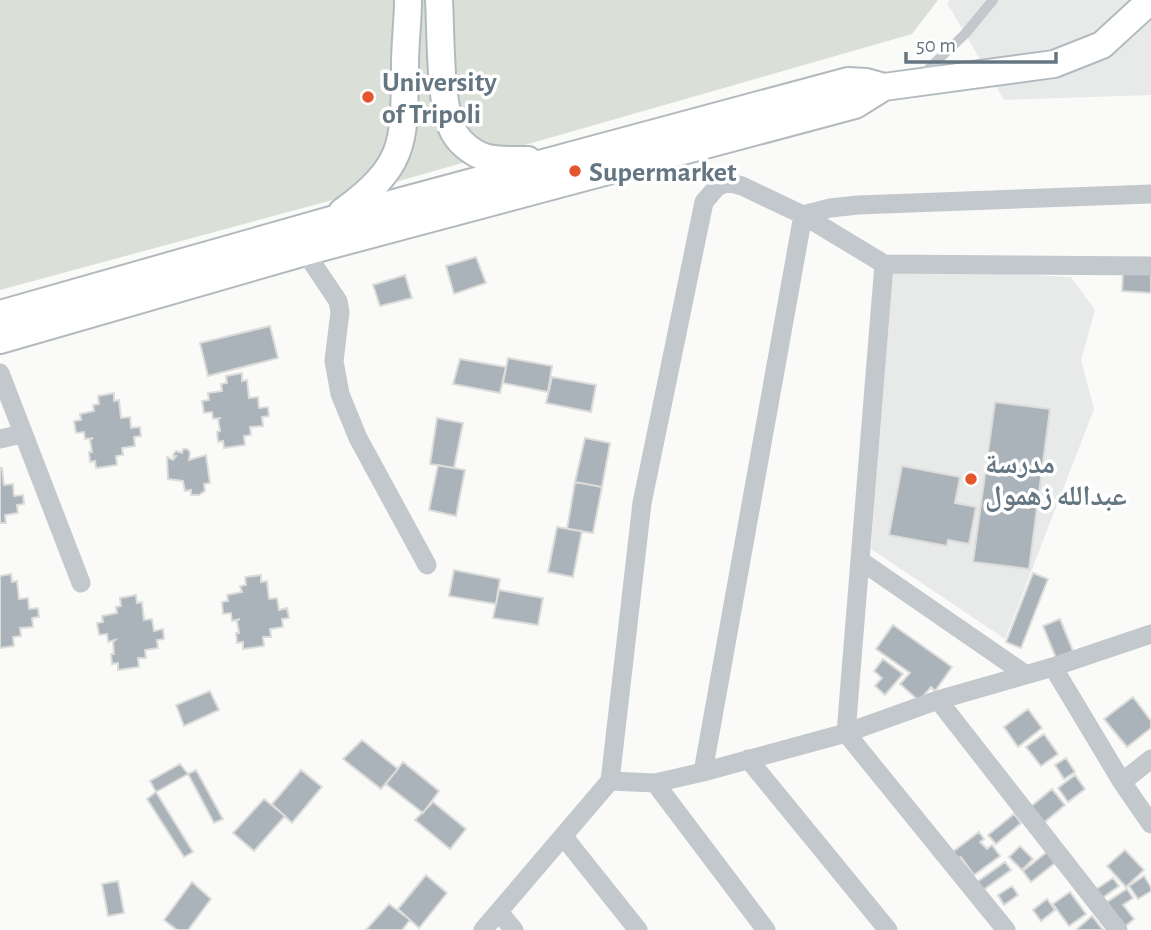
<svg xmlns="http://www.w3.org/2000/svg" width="1151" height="930" font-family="'Alegreya Sans','Noto Naskh Arabic',sans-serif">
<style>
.built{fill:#e8e9e9}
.green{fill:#dadfd7}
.building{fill:#aab3b9;stroke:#dcdcda;stroke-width:2}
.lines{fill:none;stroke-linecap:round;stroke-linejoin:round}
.secondary-casing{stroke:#b3babf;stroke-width:30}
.lane{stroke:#c3c8cc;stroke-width:10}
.street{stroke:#c3c8cc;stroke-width:19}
.secondary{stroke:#fff;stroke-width:26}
.poi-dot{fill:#e4572e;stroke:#fff;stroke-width:2.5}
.labels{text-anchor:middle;stroke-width:7;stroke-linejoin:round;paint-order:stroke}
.poi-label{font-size:28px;font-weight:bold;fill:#657683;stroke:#fff;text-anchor:start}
</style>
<rect width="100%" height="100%" fill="#fafaf8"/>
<path class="built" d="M950,0H1151V95L1004,100L947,3Z
M891,267L1071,277L1095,310L1081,360L1094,409L1005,639L871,549Z"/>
<path class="green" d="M0,0H938L912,34L347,196L0,290Z"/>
<path class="building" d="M476,257L486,283L454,294L446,266Z
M1123,272L1151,274V293L1122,291Z
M405,275L412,298L380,306L373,285Z
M270,326L278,358L208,376L200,343Z
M508,358L552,366L548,392L503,383Z
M460,359L506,367L500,393L453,384Z
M242,373V381L247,380L249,398L258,397L259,408L268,407L269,416L262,417L263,426L250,427L251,435L244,436L245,445L224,448L223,441L218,442L217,432L220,431L218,419L221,418L213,419L212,412L204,413L202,401L209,400L208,393L222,391L221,384L227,383L226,376Z
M552,377L596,385L591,412L546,403Z
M114,393V401L119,400L121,418L130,417L131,428L140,427L141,436L134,437L135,446L122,448L123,455L116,456L117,465L96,468L95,461L90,462L89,452H92L90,440L93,438L85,439L84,432L76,433L74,421L81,420L80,414L94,411L93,405L99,404L98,396Z
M995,402L1050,409L1029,569L973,562Z
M437,418L463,423L454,468L430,464Z
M585,438L610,443L602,487L575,482Z
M183,449H187L190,452L189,460L206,455L210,483L204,484L205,491L199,495H191V490L185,491L183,481L168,479L167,457L173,460L176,456H173L174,453L176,451L182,453Z
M438,465L465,470L456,516L429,510Z
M902,466L960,477L955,503L976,507L969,544L948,540L947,546L889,535Z
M0,468H2L4,485L13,484L14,496L23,495L24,504L17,505L18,513L5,515L6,523H0Z
M575,482L602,487L593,533L567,529Z
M557,527L582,531L573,577L548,572Z
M454,570L500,579L496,604L449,596Z
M1033,573L1048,579L1021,648L1006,642Z
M11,574L12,582L17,581L19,599L28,598L29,609L38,608L39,617L32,618L33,627L20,628L21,636L13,637L14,646L0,648V576Z
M261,575V582L267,581L269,599L277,598L279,610L287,608L289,618L282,619L283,627L270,629L271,637H263L264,646L243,649V642L237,643L236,633H239L237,621L240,619L232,621L231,613L223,614L222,602L228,601L227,595L242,592L240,586L246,585L245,577Z
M499,590L543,598L538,625L493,618Z
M136,595L137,603L142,602L144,620L152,619L154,631L163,629L164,639L157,640L158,648L145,650L146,658H138L139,667L118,670V663L112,664L111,654H114L113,642L115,640L108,642L107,634L99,635L97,623L103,622L102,616L117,613L116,607L121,606L120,598Z
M1060,619L1073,651L1056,658L1043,626Z
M893,625L952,667L935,691L931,687L919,701L900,684L910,673L876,649Z
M883,659L903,674L885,695L875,686L882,678L874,671Z
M210,691L219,710L184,726L176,705Z
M1133,697L1151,721V728L1127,747L1104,719Z
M1028,709L1042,728L1018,747L1004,727Z
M1044,734L1058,754L1041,766L1026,747Z
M362,740L398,769L381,789L343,759Z
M1066,758L1075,772L1064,779L1055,765Z
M403,762L439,791L423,813L386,784Z
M180,764L188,774L156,792L150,781Z
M196,770L223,819L214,823L188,774Z
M301,770L322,787L292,823L272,804Z
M1075,775L1085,789L1068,802L1058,788Z
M1052,789L1065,805L1041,825L1028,809Z
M156,792L193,852L184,857L147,799Z
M264,799L285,816L254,851L233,833Z
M433,802L466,829L450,849L415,820Z
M1014,814L1021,823L996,844L988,835Z
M979,832L984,839L980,842L987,849L992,845L1000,856L974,875L961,857L955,861L950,854Z
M1020,846L1033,859L1022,870L1009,857Z
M1125,850L1144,870L1126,887L1107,866Z
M1047,852L1055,863L1031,882L1023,871Z
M1005,862L1011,870L983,890L977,882Z
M426,875L447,893L419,928L398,909Z
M1144,876L1151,887V891L1138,899L1129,886Z
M1113,878L1119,886L1098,901L1092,892Z
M118,881L124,913L108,916L102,884Z
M192,882L211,899L188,930H177L164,920Z
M1012,886L1018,895L1004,905L998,895Z
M1127,889L1133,898L1123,905L1134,919L1123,928L1101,906Z
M1070,892L1086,914L1069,926L1053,904Z
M1047,899L1055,910L1041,921L1033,910Z
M389,904L410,920L402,930H366Z
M1092,916L1103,930H1078L1077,929Z"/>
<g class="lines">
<g class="secondary-casing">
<path id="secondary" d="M439,0C441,31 439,110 455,134C461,144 473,153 484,157C498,161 513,160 528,160
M342,212C408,164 404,141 405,64C405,43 408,21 408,0
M0,314L331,220L848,81L866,82L884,87L1054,64L1102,45L1151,0
M0,340L305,252L855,105L884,87"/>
</g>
<path class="lane" d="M921,76L965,34L993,0"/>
<path class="street" d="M305,252L338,301L340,312L334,361L340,394L358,438L427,565
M884,264L846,733L1006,930
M0,373L81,583
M0,439L22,434
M861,561L1025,674
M1053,667L1122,782L1151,824
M938,700L1118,930
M748,759L888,930
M703,772L803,215L830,208L858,205L1151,194
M610,781L655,783L703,772L846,733L938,700L1053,667L1151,634
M1122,782L1151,759
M655,783L766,930
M563,836L638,930
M499,912L514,930
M483,930L610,781L642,503L704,202L716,188L727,182L742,186L803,215L884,264L1151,266"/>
<use href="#secondary" class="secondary"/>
</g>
<g class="poi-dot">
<circle cx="368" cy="97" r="7"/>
<circle cx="575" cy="171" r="7"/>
<circle cx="971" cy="479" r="7"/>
</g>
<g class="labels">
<g class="poi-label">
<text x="382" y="91">University<tspan x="382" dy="32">of Tripoli</tspan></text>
<text x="589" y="181">Supermarket</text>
<text x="985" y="473">مدرسة<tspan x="985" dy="32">عبدالله زهمول</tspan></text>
</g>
</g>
<path d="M906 52v10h150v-10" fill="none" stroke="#657683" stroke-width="3.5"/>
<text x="916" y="52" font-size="21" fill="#657683" stroke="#ffffff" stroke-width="5" paint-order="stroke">50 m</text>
</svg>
